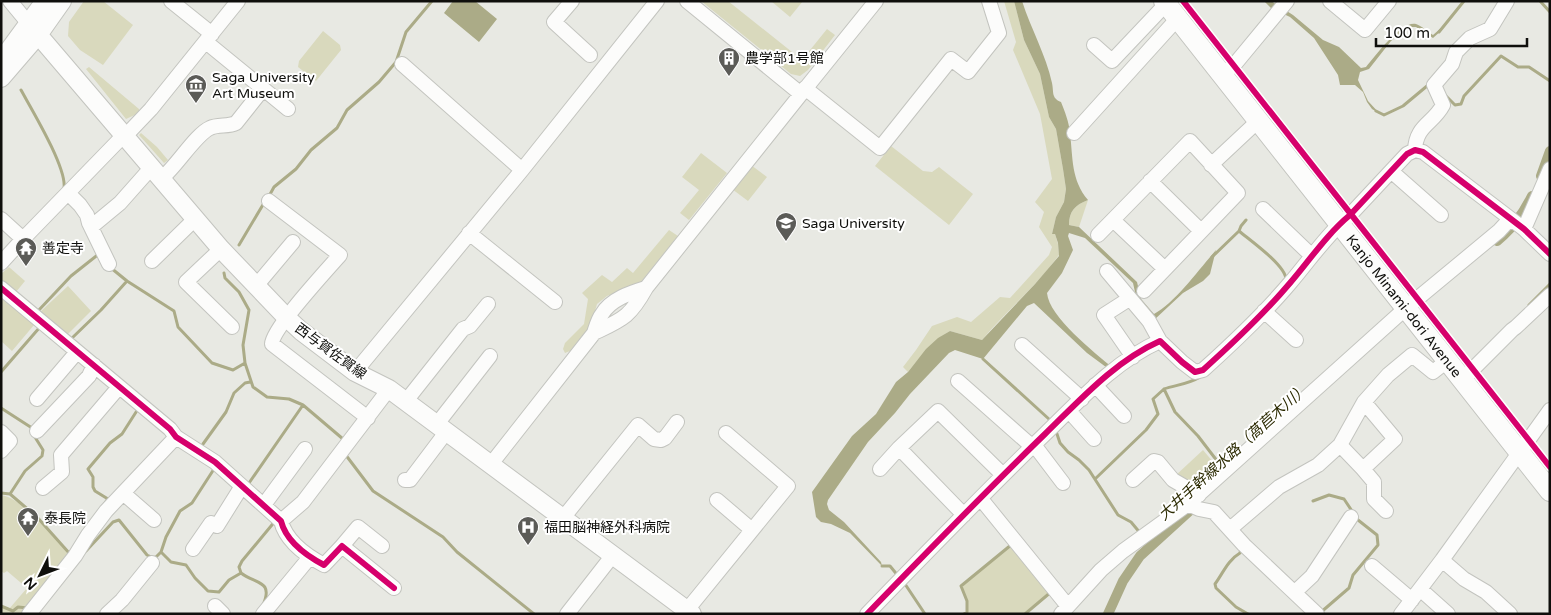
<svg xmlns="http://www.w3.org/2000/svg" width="1551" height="615" font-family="'Varela Round','Noto Sans JP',sans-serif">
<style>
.green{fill:#d9d9bd}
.water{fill:#abab87}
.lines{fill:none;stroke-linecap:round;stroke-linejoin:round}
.stream{stroke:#abab87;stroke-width:3}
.canal{stroke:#abab87;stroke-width:10}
.minor-casing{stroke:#c3c4bf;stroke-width:16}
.major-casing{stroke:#c3c4bf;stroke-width:20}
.highway-casing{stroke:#c3c4bf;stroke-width:22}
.minor{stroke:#fcfcfb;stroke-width:14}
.major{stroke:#fcfcfb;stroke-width:18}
.highway{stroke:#fcfcfb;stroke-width:20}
.cycleway-casing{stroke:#fff;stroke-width:9}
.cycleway{stroke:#d6006c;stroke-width:6}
.labels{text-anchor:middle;stroke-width:4;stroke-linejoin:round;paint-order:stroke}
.poi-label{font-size:14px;fill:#0f0f0c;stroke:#fff;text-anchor:start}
.street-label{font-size:14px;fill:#0f0f0c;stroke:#fff}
.water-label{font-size:15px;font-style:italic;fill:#2c2b02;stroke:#fff}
</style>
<rect width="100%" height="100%" fill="#e8e9e3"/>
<path class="green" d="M84,1H103L133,25L103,65L80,50L68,36L69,22Z
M701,1H728L802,60L827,29L835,35L808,70L800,76L791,74Z
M771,1H803L790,17Z
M1004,1H1014L1024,40L1040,74L1049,117L1056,129L1063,169L1066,189L1064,202L1056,217L1052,234H1055L1058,244L1059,255C1036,287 1006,311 982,340L950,331C932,341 921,356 908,372L903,367L916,350L932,326L957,317L971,322L1000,297L1010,298L1049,255L1052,247L1039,227L1044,212L1035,202L1052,179L1040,114L1013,50L1016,42Z
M323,31L340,45L341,50L316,81L298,67L299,61Z
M89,67L139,109V113L126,119L86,69Z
M141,133L157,147L168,160L164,163L139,135Z
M891,146L923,171L932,172L939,167L973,194L949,225L875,166Z
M701,153L727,173L689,220L680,213L699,190L682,177Z
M751,165L767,177L748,201L732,189Z
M1088,200L1079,227L1069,225C1069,211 1075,205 1088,200Z
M669,230L678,236L640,283L607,296L597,304L591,325L570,351L565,353L563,349L565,343L584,324L588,299L582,293L602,275L612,282L627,268L633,273Z
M9,267L25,281L16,292L1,279V274Z
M68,286L91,311L67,335L40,312Z
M1,295L34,325L12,351L1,341Z
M1203,450L1219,469L1199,488L1175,476Z
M1,495C25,499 55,538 71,556L26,614H1V606L9,609L27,588L7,571L4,573L1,571Z
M1013,544L1052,591L1023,614H965L967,612V601L962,586Z"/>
<path class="water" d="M453,1H475L497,19L479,42L444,13Z
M1014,1H1022C1031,29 1046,55 1052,83C1054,92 1051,98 1061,102C1065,112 1069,122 1070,133C1073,158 1071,180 1088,200C1075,205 1069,211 1069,225L1079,227L1137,282L1141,299L1154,314C1175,303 1200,268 1216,250L1210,274L1203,281L1183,293L1154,320L1137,301L1133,283L1085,238L1069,233L1068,236L1073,250L1062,273L1047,293C1049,317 1094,352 1113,368L1110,370L1087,353L1034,303L1027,306L983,359L955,350L949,353L910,394L895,413L868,442L828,500L827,504L829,510L844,522L881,562L882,566L850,533L831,524L821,522L816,517L812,492L852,436L876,414L896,382L908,372L926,349L938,338L950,331L982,340L1035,284L1059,256L1058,243L1055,234H1052L1056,217L1064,202L1066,189L1063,169L1056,129L1049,117L1040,74L1024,40Z
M1264,1H1271L1293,15L1323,40L1339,47L1361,68L1366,67C1375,56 1402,20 1416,24C1422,26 1428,32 1433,35L1441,28L1442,30L1433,38L1416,27H1409L1391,41L1369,69L1360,72L1358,80L1368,101L1380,114L1372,109L1367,102L1363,92L1355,85H1340L1338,75L1314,38L1290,17L1271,8Z"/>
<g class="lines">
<path class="stream" d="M1540,1L1550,12
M1439,32L1464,1
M21,90C32,110 67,168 64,188
M1445,95L1455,105L1461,104L1464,96L1501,56L1518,67H1529L1550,81
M1376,111L1384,115L1403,106L1427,86H1430
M268,198L274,187L296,169L311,150L337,128L347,110L379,82L396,62L406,32L432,1
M1239,231C1251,241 1285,265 1286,279
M239,245L264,203
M1212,257L1239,231L1241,226L1246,220
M111,268L127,281
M224,273L225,278L239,292L249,310L243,345L245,363L253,387L267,397L289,399L303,405L343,439L342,441
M1529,305L1550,284
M38,311L71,276L100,253
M71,339L101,310L127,281L174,311L178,327L212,363L233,370L245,363
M983,359L1050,420
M1,372L40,327
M1200,377C1189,384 1176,385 1164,389L1175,412L1198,436L1221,466
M1,408L32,428
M1056,431L1060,443L1068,452L1079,460L1089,470L1118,515L1131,522L1141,534
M33,434L43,450L42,456L25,471L10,494L37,517L70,554
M201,449L203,444L226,412L234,393L245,383L250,382
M345,454L373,491L443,537L457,552L534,614
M1095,479L1146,430L1158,414L1153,399L1164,389
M248,487L249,483L303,405
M1,493L10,494
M1313,501L1329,495L1344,499L1358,520L1377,535L1378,545L1353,575L1349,588L1320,613
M105,503L108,499L95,491L93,487V477L88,469L110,443L122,434L138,409
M1146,538L1154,543
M1241,548L1240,553C1228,560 1223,573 1215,584L1216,588L1236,607L1248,614
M86,551L113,522L119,520L147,555L153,558L156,557L161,552L166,537L180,511L192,503L214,469L213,467
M161,552L171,562L186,565L195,578L208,591L219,592L229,580L241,573
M882,566H890L899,577
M903,581L925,614
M263,605C274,580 255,584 241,573L239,567L242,561L276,520
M1,606L13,611L18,607L28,608
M964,614L967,612V601L961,586L1011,545
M1025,614L1051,592"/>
<path class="canal" d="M1541,176L1550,151
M1497,241C1512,229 1523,214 1532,196
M1108,614L1123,581L1140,556L1196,505"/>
<g class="minor-casing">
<path id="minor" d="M10,1L29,24
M171,1L212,34
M572,1L554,22L590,55
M687,1L801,94L876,1
M1330,1L1365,30L1389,1
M206,42L288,109
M1094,45L1112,61L1166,4
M402,64L522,170
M1222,75L1235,64L1287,1
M805,88L880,148L951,59L968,72L999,33L989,1
M131,130L151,109L238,1
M1074,133L1178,18
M1415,150C1416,125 1433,124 1443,105L1434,85L1452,64L1456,52L1470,38L1490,29L1507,1
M1211,165L1258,121
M1391,171L1441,215
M161,179C176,167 196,134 210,128C218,124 228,127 236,123L263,89
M1150,181L1201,231
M68,193L80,205L87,215L89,223L109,264
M269,201L340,255C327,270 272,329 272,344L368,418
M1263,209L1312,256
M1,219L23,239
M1113,220L1165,269
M91,227L120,203L151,168
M1524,229L1550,169
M469,233L555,302
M1098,235L1190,141L1238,193L1144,291
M221,249L186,282L232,327
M152,261L196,218
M1,263L23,239L124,135
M1107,271L1149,321L1160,341
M256,286L293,242
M1,288L170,429L176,437L215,462L281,521C286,541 307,556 324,565L342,546L394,588
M1129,299L1104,315L1133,357
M1264,311L1296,340
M594,333C623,319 630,317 646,288L801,94
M1022,345L1082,399
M355,372L522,170L657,1
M1462,380L1512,330L1516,327L1550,295
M958,381L1027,442L1038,450L1063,483
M1095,385L1124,416
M37,399L77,352
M406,401L463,329L470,326L488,304
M1069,411L1094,439
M437,424L490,356
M37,431L89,376L94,365
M1,432L10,441L1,451
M1340,445L1363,469L1395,439L1364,402
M491,464L594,333C596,327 598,319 602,314C611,299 630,293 646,288
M880,469L899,448
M1363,469L1374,482V499L1386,511
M405,480H410L447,431
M1133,480L1154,461L1158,462L1173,480L1199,495
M43,488L62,472L61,455L119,387
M123,493L154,520
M981,499L1067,605
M717,500L752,530
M266,502L305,449
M1188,504L1199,509L1214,512L1244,545L1317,614
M964,515L899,448L938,411L1003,475
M563,518L638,425L654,439L661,440L665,438L677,422
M281,521L303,502L389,389
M1230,529L1279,487L1318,465L1340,445L1364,402L1388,375L1412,355L1433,372L1447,361
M342,546L358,527L382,546
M193,549L211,523L217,526L242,486
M1442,560L1464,579L1486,592L1510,614
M1372,566L1412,600
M1420,589L1448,614
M1295,592L1312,576L1351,517
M215,606L223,614
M687,610L788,486L726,433
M29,614L75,556L88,535L106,511L176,437
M107,614L122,600L152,563
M263,614L310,557
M567,614L613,555
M867,614C926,553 985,492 1045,434C1080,400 1115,361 1160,341L1182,362L1195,372L1203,370C1233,343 1263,315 1290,283C1309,261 1327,234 1350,215L1407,154L1415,150L1423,152L1524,229L1550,254
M1061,614L1101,570L1123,551L1188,504L1406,308L1499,231L1510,219
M1401,614L1442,560L1550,410"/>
</g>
<g class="major-casing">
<path id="major" d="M29,24L221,249L287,318L301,331L355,372L389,389L692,614
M1,61L45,1
M1,78L38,35L62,1"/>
</g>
<g class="highway-casing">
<g id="highway">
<path id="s1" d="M1164,1L1550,491"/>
</g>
</g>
<use href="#minor" class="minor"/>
<use href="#major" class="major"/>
<use href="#highway" class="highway"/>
<g class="cycleway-casing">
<path id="cycleway" d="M1183,1L1550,467
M1,288L170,429L176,437L215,462L281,521C286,541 307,556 324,565L342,546L394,588
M867,614C926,553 985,492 1045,434C1080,400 1115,361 1160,341L1182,362L1195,372L1203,370C1233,343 1263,315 1290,283C1309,261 1327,234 1350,215L1407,154L1415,150L1423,152L1524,229L1550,254"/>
</g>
<use href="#cycleway" class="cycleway"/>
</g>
<defs>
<g id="building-pin" transform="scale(1.125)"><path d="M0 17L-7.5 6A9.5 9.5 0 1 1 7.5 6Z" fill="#5b5b57" stroke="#fff"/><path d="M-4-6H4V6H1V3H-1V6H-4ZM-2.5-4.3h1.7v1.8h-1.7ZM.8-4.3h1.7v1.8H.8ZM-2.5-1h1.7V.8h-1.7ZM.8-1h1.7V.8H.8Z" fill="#fff"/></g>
<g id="museum-pin" transform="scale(1.125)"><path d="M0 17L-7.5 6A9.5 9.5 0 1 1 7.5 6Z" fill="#5b5b57" stroke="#fff"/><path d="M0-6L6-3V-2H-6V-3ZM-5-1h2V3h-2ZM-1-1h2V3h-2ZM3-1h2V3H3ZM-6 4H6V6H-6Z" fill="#fff"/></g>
<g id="university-pin" transform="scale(1.125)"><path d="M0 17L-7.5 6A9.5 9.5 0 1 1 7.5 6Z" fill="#5b5b57" stroke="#fff"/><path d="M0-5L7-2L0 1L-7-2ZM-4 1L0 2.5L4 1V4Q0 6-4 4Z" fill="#fff"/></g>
<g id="temple-pin" transform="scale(1.125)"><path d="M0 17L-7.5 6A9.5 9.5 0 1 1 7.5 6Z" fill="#5b5b57" stroke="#fff"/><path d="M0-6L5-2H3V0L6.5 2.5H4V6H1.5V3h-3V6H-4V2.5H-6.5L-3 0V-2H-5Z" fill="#fff"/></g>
<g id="hospital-pin" transform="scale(1.125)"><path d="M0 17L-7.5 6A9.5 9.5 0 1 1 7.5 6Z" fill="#5b5b57" stroke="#fff"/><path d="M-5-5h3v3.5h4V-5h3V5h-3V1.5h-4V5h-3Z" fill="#fff"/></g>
</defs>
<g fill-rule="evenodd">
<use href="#building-pin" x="729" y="58"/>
<use href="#museum-pin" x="196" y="85"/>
<use href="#university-pin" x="786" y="223"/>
<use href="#temple-pin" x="26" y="248"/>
<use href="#temple-pin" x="28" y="518"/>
<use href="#hospital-pin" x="528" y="527"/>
</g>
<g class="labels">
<g class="poi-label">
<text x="745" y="63">農学部1号館</text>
<text x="212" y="82">Saga University<tspan x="212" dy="16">Art Museum</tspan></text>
<text x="802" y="228">Saga University</text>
<text x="42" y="253">善定寺</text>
<text x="44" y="523">泰長院</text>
<text x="544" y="532">福田脳神経外科病院</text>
</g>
<g class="street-label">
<text dy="5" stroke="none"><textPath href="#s1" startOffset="388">Kanjo Minami-dori Avenue</textPath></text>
<text transform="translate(331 351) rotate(36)" y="5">西与賀佐賀線</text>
</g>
<g class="water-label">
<text transform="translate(1233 452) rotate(-42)" y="5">大井手幹線水路（萵苣木川）</text>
</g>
</g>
<rect width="1551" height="615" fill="none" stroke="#0f0f0c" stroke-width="5"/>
<g transform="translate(40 575) rotate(228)" stroke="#ffffff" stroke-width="4" paint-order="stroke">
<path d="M0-4L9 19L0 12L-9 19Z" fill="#0f0f0c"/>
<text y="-8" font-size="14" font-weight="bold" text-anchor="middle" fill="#0f0f0c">N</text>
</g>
<path d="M1376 38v8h151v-8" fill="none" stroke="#0f0f0c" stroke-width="2.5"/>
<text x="1384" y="38" font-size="15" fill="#0f0f0c" stroke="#ffffff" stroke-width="4" paint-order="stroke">100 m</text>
</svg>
